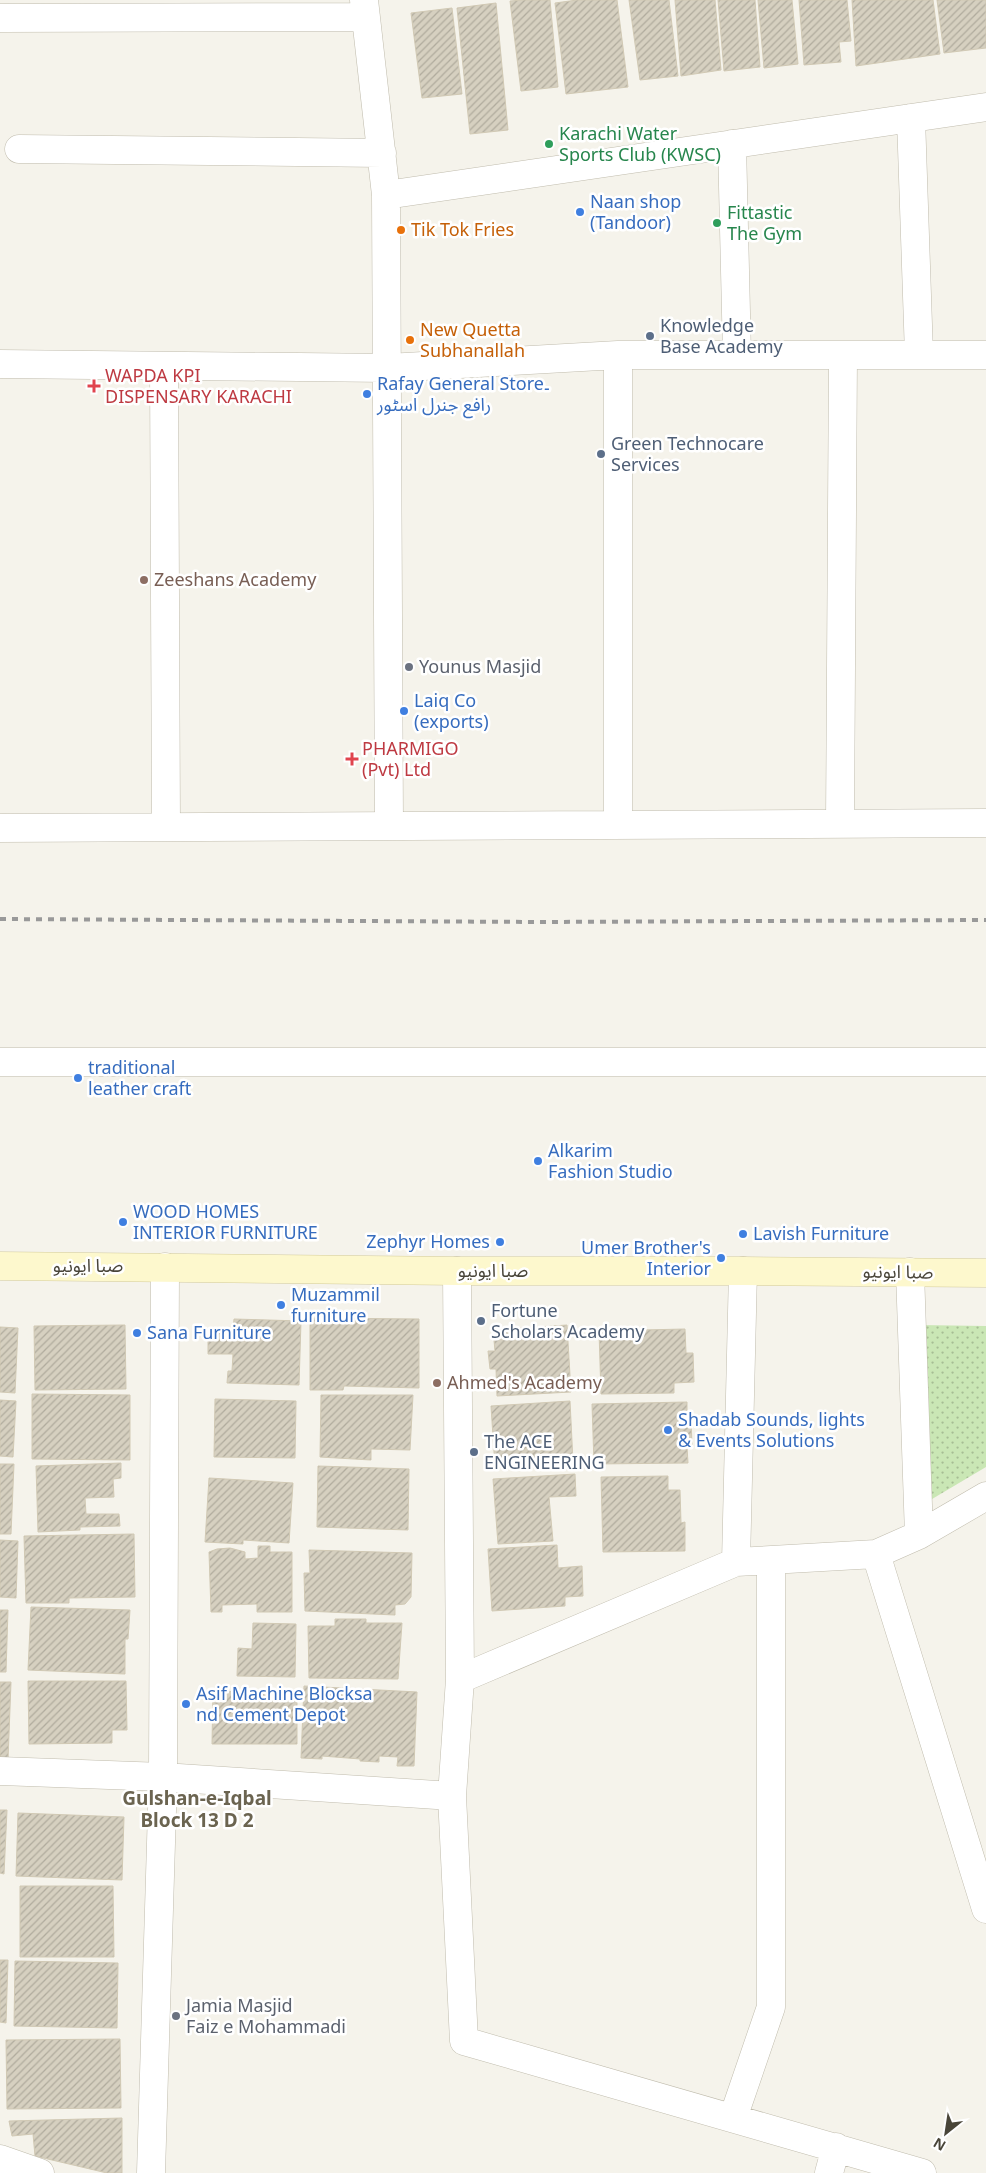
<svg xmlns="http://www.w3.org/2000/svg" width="986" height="2173" font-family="'Noto Sans','Noto Sans Arabic',sans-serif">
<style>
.park{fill:url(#park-dots)}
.building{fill:url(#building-hatch);stroke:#d1c9b4}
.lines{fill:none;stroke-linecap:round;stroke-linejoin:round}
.minor-casing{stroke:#c0bcad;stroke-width:29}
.secondary-casing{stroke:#d3cb9c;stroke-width:29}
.minor{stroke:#fff;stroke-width:28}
.secondary{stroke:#fdf8cd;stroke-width:28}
.rail{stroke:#999;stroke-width:4;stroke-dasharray:6 6;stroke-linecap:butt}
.leisure-dot{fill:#2e9e5b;stroke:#fff;stroke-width:2}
.shop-dot{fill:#3f7fe0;stroke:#fff;stroke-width:2}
.food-dot{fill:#e8710a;stroke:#fff;stroke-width:2}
.service-dot{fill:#5c6f8a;stroke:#fff;stroke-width:2}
.health-dot{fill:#e0444e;stroke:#fff;stroke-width:2}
.education-dot{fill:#8d6e63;stroke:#fff;stroke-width:2}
.worship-dot{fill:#6b7280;stroke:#fff;stroke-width:2}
.labels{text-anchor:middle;stroke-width:5;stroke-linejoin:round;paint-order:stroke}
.leisure-label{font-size:18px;fill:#27864d;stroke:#fff;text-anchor:start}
.shop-label{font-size:18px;fill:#366cbe;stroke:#fff;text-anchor:start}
.food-label{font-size:18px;fill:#c56008;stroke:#fff;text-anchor:start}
.service-label{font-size:18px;fill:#4e5e75;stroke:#fff;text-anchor:start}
.health-label{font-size:18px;fill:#be3a42;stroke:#fff;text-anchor:start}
.education-label{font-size:18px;fill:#785e54;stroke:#fff;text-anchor:start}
.worship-label{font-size:18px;fill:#5b616d;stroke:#fff;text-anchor:start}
.street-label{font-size:18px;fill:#494539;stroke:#fff}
.neighbourhood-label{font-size:19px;font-weight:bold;fill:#6b6450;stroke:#fff}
</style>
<defs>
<pattern id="park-dots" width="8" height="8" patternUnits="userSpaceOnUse" patternTransform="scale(1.25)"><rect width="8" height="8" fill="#cae7b5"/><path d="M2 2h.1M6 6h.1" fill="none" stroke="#a6bd94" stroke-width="1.8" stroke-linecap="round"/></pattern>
<pattern id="building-hatch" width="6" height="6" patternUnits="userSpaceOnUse" patternTransform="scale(1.25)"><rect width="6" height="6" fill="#d6d0c0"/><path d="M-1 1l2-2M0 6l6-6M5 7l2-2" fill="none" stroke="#b0ab9d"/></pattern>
</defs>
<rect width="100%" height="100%" fill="#f5f3eb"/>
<path class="park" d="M919,1325L986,1326V1467L927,1502Z"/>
<path class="building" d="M523,0H550L558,87L521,91L510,1Z
M577,0H617L628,87L566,94L555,3Z
M629,0H669L678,76L640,80Z
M675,0H715L721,70L681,76Z
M718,0H755L760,67L724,71Z
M758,0H792L798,64L764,68Z
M799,0H847L851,41L839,42L841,62L804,65Z
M852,0H933L940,54L856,66Z
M937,0H986V48L944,53Z
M496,3L508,130L470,134L457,8Z
M452,8L462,94L422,98L411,13Z
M310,1318L419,1319V1388L344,1386L343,1390H310Z
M234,1319L301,1321L299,1385L227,1383L228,1371H232L233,1354H208V1330L233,1331Z
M125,1325L126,1389L35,1390L34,1326Z
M567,1325L571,1392L497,1396L496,1369H490L488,1351H495L493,1330Z
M0,1327L18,1328L15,1393L0,1392Z
M685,1329L686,1353H693L694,1382L674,1383V1393L601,1394L599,1331Z
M32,1394L130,1395V1460L32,1459Z
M321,1395H413L410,1450L371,1449V1460L320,1457Z
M215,1399L296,1401L295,1458L214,1457Z
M0,1400L16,1401L13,1457L0,1456Z
M570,1401L573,1462L531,1465L530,1455L508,1456V1466L495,1467L491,1406Z
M687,1402V1418H691L692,1447H687L688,1463L594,1464L592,1404Z
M121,1463V1478L113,1479L114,1497L85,1498L86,1514H119L120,1526L80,1527V1530L38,1532L36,1466Z
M0,1464H14L11,1534H0Z
M318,1466L409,1469L408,1530L317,1527Z
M575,1474L576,1496L549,1497L553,1541L498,1544L493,1479Z
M668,1476V1490H680L681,1523L685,1522V1551L603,1552L601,1477Z
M209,1478L293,1483L289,1543L243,1540V1544L205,1542Z
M134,1534L135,1597L69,1598V1603H26L24,1536Z
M0,1540L18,1541L16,1598L0,1597Z
M557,1545L558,1568L582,1566L583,1596L565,1597V1606L492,1611L488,1549Z
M258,1546H270V1552H292V1612H257V1604L222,1605V1612H211L209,1552L217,1549L230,1548L245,1552V1559L258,1558Z
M309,1550L412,1553L411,1597L405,1604L395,1605V1615L305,1611L304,1573H310Z
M31,1607L130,1610L128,1639H125V1674L28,1670Z
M0,1610H8L6,1672H0Z
M335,1619H366V1623H402L398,1679L309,1678L308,1626H335Z
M253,1623L296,1624L295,1677L237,1676L238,1648L252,1649Z
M28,1681H126L127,1730H112V1743L29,1744Z
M0,1682H11L8,1760H0Z
M304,1686L417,1692L414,1766H397L398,1757L379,1756V1762L360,1761V1759L322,1756V1759L301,1758Z
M213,1691L297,1693V1744H212Z
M0,1810H7L4,1874L0,1873Z
M18,1813L124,1817L122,1880L16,1876Z
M20,1886H113L114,1957H20Z
M0,1960H8L6,2023L0,2022Z
M15,1961L118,1963L117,2028L14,2026Z
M120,2039L121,2108L7,2109L6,2040Z
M122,2118V2173H107L35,2156L33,2134L12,2136L9,2121Z"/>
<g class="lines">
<g class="minor-casing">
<path id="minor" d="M364,0L386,195L389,826
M0,18L366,17
M911,118L919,355
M732,144L737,355
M19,149L382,153
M386,195L986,107
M0,364L388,368L618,355H986
M164,366L166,827
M840,824L843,355
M618,825V355
M0,828L986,823
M0,1062H986
M457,1271L460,1679L452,1796L464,2041L922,2173
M910,1272L919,1535
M876,1554L986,1909
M736,1562L743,1271
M460,1679L736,1562L876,1554L919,1535L986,1496
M0,1771L163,1777L452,1796
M733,2118L771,2007V1561
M0,2159L40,2173
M151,2173L163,1777L165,1267
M829,2173L836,2147"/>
</g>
<g class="secondary-casing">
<path id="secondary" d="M0,1266L457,1271H743L986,1273"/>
</g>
<use href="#minor" class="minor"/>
<use href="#secondary" class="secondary"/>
<path class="rail" d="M0,919L540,922L986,920"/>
</g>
<g class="leisure-dot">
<circle cx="549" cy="144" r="5"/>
<circle cx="717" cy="223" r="5"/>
</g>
<g class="shop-dot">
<circle cx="580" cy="212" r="5"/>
<circle cx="367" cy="394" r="5"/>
<circle cx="404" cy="711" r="5"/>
<circle cx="78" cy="1078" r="5"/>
<circle cx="538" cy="1161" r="5"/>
<circle cx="123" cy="1222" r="5"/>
<circle cx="743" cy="1234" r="5"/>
<circle cx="500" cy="1242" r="5"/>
<circle cx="721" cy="1258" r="5"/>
<circle cx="281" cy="1305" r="5"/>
<circle cx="137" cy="1333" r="5"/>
<circle cx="668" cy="1430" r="5"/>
<circle cx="186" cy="1704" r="5"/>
</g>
<g class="food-dot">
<circle cx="401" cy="230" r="5"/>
<circle cx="410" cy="340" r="5"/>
</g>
<g class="service-dot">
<circle cx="650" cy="336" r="5"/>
<circle cx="601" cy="454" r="5"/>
<circle cx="481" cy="1321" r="5"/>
<circle cx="474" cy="1452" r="5"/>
</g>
<g class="health-dot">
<path d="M91.5 378.5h5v5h5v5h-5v5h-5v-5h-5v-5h5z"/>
<path d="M349.5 751.5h5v5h5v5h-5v5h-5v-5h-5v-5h5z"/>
</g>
<g class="education-dot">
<circle cx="144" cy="580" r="5"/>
<circle cx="437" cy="1383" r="5"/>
</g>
<g class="worship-dot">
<circle cx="409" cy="667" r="5"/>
<circle cx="176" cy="2016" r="5"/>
</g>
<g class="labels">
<g class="leisure-label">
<text x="559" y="140">Karachi Water<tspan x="559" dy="21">Sports Club (KWSC)</tspan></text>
<text x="727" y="219">Fittastic<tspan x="727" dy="21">The Gym</tspan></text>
</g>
<g class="shop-label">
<text x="590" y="208">Naan shop<tspan x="590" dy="21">(Tandoor)</tspan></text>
<text x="377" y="390">Rafay General Store۔<tspan x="377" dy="21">رافع جنرل اسٹور</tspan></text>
<text x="414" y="707">Laiq Co<tspan x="414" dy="21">(exports)</tspan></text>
<text x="88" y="1074">traditional<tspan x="88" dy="21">leather craft</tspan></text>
<text x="548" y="1157">Alkarim<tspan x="548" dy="21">Fashion Studio</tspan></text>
<text x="133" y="1218">WOOD HOMES<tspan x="133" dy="21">INTERIOR FURNITURE</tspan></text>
<text x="753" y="1240">Lavish Furniture</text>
<text x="490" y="1248" text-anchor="end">Zephyr Homes</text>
<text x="711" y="1254" text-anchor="end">Umer Brother's<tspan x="711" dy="21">Interior</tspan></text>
<text x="291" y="1301">Muzammil<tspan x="291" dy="21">furniture</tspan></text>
<text x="147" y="1339">Sana Furniture</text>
<text x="678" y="1426">Shadab Sounds, lights<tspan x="678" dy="21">&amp; Events Solutions</tspan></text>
<text x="196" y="1700">Asif Machine Blocksa<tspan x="196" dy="21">nd Cement Depot</tspan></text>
</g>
<g class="food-label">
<text x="411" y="236">Tik Tok Fries</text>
<text x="420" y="336">New Quetta<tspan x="420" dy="21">Subhanallah</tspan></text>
</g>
<g class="service-label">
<text x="660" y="332">Knowledge<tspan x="660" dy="21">Base Academy</tspan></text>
<text x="611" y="450">Green Technocare<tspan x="611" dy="21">Services</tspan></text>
<text x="491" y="1317">Fortune<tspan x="491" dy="21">Scholars Academy</tspan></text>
<text x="484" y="1448">The ACE<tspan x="484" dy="21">ENGINEERING</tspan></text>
</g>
<g class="health-label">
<text x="105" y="382">WAPDA KPI<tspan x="105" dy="21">DISPENSARY KARACHI</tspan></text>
<text x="362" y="755">PHARMIGO<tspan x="362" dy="21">(Pvt) Ltd</tspan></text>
</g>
<g class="education-label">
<text x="154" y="586">Zeeshans Academy</text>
<text x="447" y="1389">Ahmed's Academy</text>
</g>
<g class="worship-label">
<text x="419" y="673">Younus Masjid</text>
<text x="186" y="2012">Jamia Masjid<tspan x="186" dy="21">Faiz e Mohammadi</tspan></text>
</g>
<g class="street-label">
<text x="88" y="1272">صبا ایونیو</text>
<text x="493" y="1277">صبا ایونیو</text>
<text transform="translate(898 1272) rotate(1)" y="6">صبا ایونیو</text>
</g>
<g class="neighbourhood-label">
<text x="197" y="1805">Gulshan-e-Iqbal<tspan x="197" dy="22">Block 13 D 2</tspan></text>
</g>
</g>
<g transform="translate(946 2133) rotate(210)" stroke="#ffffff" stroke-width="4" paint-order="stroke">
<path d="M0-4L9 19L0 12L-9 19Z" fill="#494539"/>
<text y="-8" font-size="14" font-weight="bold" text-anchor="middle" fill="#494539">N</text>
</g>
</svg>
